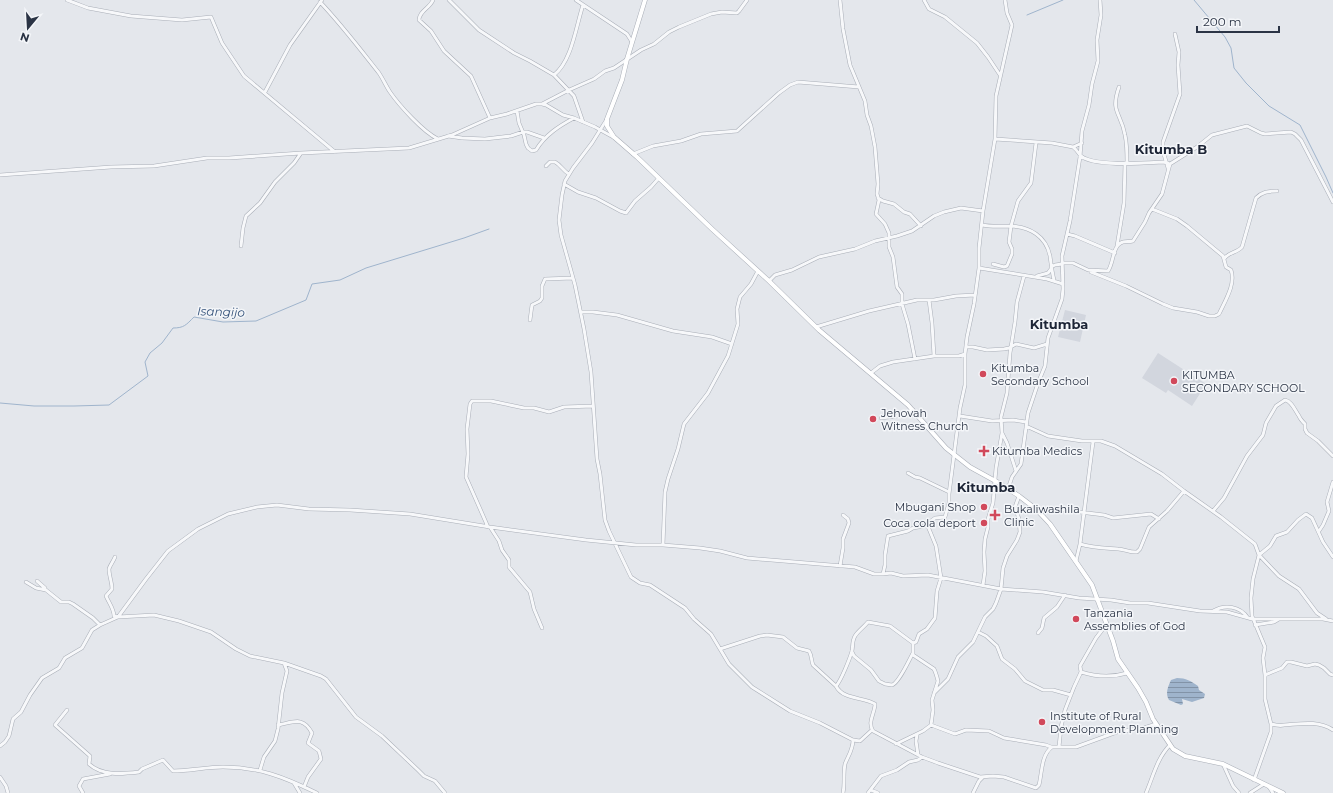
<svg xmlns="http://www.w3.org/2000/svg" width="1333" height="793" font-family="Montserrat,sans-serif">
<style>
.built{fill:#d2d6de}
.water{fill:url(#water-rules)}
.lines{fill:none;stroke-linecap:round;stroke-linejoin:round}
.stream{stroke:#9fb4cc;stroke-width:1}
.street-casing{stroke:#a9aeb7;stroke-width:4}
.secondary-casing{stroke:#a9aeb7;stroke-width:5}
.street{stroke:#f7f8fa;stroke-width:3}
.secondary{stroke:#fff;stroke-width:4}
.poi-dot{fill:#d1495b;stroke:#f4f6f9;stroke-width:1.5}
.labels{text-anchor:middle;stroke-width:3;stroke-linejoin:round;paint-order:stroke}
.poi-label{font-size:11px;fill:#2b3445;stroke:#f4f6f9;text-anchor:start}
.water-label{font-size:12px;font-style:italic;fill:#34527a;stroke:#f4f6f9}
.quarter-label{font-size:13px;font-weight:bold;fill:#1d2536;stroke:#f4f6f9}
</style>
<defs>
<pattern id="water-rules" width="6" height="5" patternUnits="userSpaceOnUse"><rect width="6" height="5" fill="#9fb4cc"/><path d="M0 2.5h6" fill="none" stroke="#8293a7"/></pattern>
</defs>
<rect width="100%" height="100%" fill="#e4e7ec"/>
<path class="built" d="M1065,310L1086,315L1080,342L1058,337Z
M1158,353L1206,384L1192,406L1168,390L1166,393L1142,378Z"/>
<path class="water" d="M1177,678C1186,678 1191,681 1198,686L1199,690L1205,694L1204,698L1192,702L1182,699L1183,704L1181,705L1169,700C1165,693 1168,687 1171,680Z"/>
<g class="lines">
<path class="stream" d="M1194,0L1225,37L1231,48L1234,68L1246,83L1269,106L1300,125L1326,177L1333,193
M1027,15L1063,0
M0,403L34,406H74L109,405L148,376L145,362L150,353L162,343L173,328C184,328 186,325 194,317L223,322L256,321L306,300L312,284L340,280L366,268L464,238L489,229"/>
<g class="street-casing">
<path id="street" d="M67,0L88,8L131,16L182,20L211,17L222,43L244,76L335,152
M433,0C430,8 419,11 419,20L431,31L444,51L471,76L490,118
M449,0L479,30L514,53L530,61L554,75L574,96L583,122
M576,0L627,34L632,42
M840,0L843,29L850,65L865,101L867,115L871,126L875,147L878,184L877,194L879,200L876,214L885,224L889,233V247L893,257L897,287L902,294V304L908,324L915,359
M924,0L929,9L945,17L977,43L988,57L1000,75
M320,2C341,24 360,49 379,73C383,79 386,86 390,92C399,105 423,132 438,139
M554,75C572,61 576,26 583,5
M1119,87C1110,113 1121,112 1125,135C1127,144 1127,154 1127,163
M265,92L290,45L322,0
M542,104L569,90L594,79L605,71L614,68L641,50L654,44L669,32L679,27L711,14L722,12L737,13L739,11L747,0
M517,111L519,123L524,135L526,144L528,148L532,151L536,150C545,135 559,126 574,118
M607,119L592,143L573,168L565,181L562,195L559,220L561,235L575,285L584,329L591,372L597,459L600,474L605,520L609,531L631,577L640,583L650,585L685,608L694,619L711,634L729,664L752,687L790,711L820,723L853,740L860,741L872,730
M448,136L462,138L485,139L511,136L523,132H527L544,138
M995,139L1052,143L1073,147L1082,143
M1073,147C1077,150 1079,154 1081,156C1094,167 1145,163 1163,162L1168,163
M633,154L653,146L681,141L701,134L737,131L779,93L790,85L798,82L859,87
M546,166L550,162H555C561,165 563,171 569,174
M1168,168L1163,151V142L1180,94L1178,65L1179,52L1175,34
M0,175L111,167L154,166L207,158H229L301,153L409,148L452,135L490,118L507,114L536,104H542L546,105L563,115L574,118L595,127L613,137
M564,184L578,192L596,198L620,211L626,213L635,201L651,187L658,179
M878,198L883,201L894,204L904,212L910,214L921,226
M982,225C992,227 1000,226 1010,226C1030,227 1046,236 1050,256C1051,264 1052,272 1054,280
M1067,234L1075,236L1115,253
M241,246L243,228L246,216L260,203L275,182L294,163L301,153
M1117,246L1124,203L1125,163
M1224,259C1228,252 1237,253 1242,247L1256,198C1262,192 1268,191 1277,191
M1062,263H1073L1088,270L1108,271C1114,263 1112,245 1123,242C1126,241 1129,242 1133,241L1145,222L1149,213L1162,194L1170,164L1197,147L1212,135L1247,126L1261,133L1265,134L1291,132L1295,134L1301,140L1333,202
M993,264L1004,267L1007,266L1012,254V249L1009,242L1011,226L1018,201L1031,183L1036,143
M1051,267L1055,265L1062,264
M979,268L1047,279L1063,284
M1091,272L1126,286L1163,304L1173,308L1197,312L1209,316H1215L1219,314C1225,301 1236,284 1231,270L1226,267L1223,256L1187,226L1177,219L1152,209
M1037,276L1048,273L1051,269
M769,281L775,275L792,270L819,257L855,249L875,241L897,236L912,231L934,216L944,212L961,208L983,211
M929,300L932,323L934,356
M581,312H593L617,315L673,331L712,337L732,344
M530,320L532,305L540,301L542,298V286L545,279L573,278
M816,327L869,311L917,300H934L956,296L975,295
M966,347H973L987,350L1004,349L1009,348L1016,344L1034,348L1047,344
M871,373L880,366L893,362L934,356H959L965,354
M960,416L992,421L1013,420L1026,422
M881,418L897,416L913,410
M1026,426L1048,436L1082,441H1101L1115,446L1162,474L1184,491L1221,517L1255,544L1259,555L1253,579L1251,598L1252,616L1265,647L1263,658L1265,675V699L1271,724V732L1254,780
M1016,471L1007,443L1002,433L1001,417L1007,393L1010,353L1015,322L1017,302L1024,276
M908,473L915,477L920,478L949,492
M1008,489L1012,477L1021,464L1028,413L1038,383L1045,366L1048,338L1062,299L1063,289L1062,256L1070,221L1080,157L1082,131L1089,105L1092,84L1098,61L1097,40L1101,15L1100,0
M1036,509H1055L1104,515L1113,518L1151,514L1159,519
M1213,511L1224,498L1247,456L1263,435L1266,423L1276,406L1285,400C1292,401 1295,411 1299,416C1300,419 1303,422 1305,424V429L1307,433L1318,441L1333,456
M927,524L936,546L941,578L937,591L935,618L927,629L919,634L916,642L913,643L890,626L868,622C864,627 858,631 855,636C852,641 853,646 852,651C850,658 841,681 836,686C843,700 864,697 875,704C875,713 867,722 873,731L922,757L938,763L980,777L993,776L1004,777L1036,788L1039,785C1042,773 1041,755 1052,747H1076L1117,732L1144,728L1156,724
M488,527L466,477L468,454L467,429L470,404L472,401H491L524,408H534L549,412L564,407L593,406
M490,527L499,541L502,550L509,560V567L530,592L534,609L542,628
M1319,531L1323,525L1329,511L1327,502L1333,482
M1080,544C1093,548 1105,548 1118,549C1125,549 1130,553 1137,552L1140,549L1149,527L1167,511L1184,491
M663,545L665,492L668,479L678,449L684,424L708,393L728,356L738,324L737,309L740,297L751,284L758,271
M1259,555L1270,546L1276,536L1287,532L1298,520L1306,514L1312,518L1323,542L1333,557
M1259,555L1279,576L1299,589L1317,613L1326,619
M115,557C113,562 110,565 109,569C109,576 112,582 112,589L106,596C109,603 114,609 114,616L118,617L146,579L168,551L198,529L228,514L257,507L277,505L309,509L350,510L410,514L490,527L586,540L636,545H663L700,548L720,551L747,558L855,567L874,574H883L891,573L903,576L928,575L1001,589L1043,592L1079,598L1111,600L1130,603H1148L1200,611L1227,612L1252,619H1323L1333,621
M1076,561L1080,544L1093,442
M840,566L843,548V539L849,523L848,519L843,515
M883,574L885,565V555L888,536L908,531L913,528L924,526L935,518L945,517L949,503V494L960,408L965,385V354L967,337L974,304L979,268V248L983,211L995,139L996,96L1012,25L1007,13L1005,0
M37,581L45,588
M26,582L36,588L46,590L61,602H69L73,604L93,618L100,625
M983,585L985,571L984,552L985,539L988,527V519L993,503L996,468L1002,433
M1213,611C1225,604 1240,606 1248,618
M1255,625L1274,622L1279,619
M978,632L986,636L997,646L1002,659L1015,669L1025,681L1043,690H1053L1071,695
M1038,633L1042,628L1044,618L1057,607L1065,595
M720,649L760,636L767,635L783,637L797,648L809,651C812,656 811,660 813,665L836,686
M852,652L854,656L871,670L879,681L885,684L892,685C899,683 909,660 913,653
M1081,672C1097,677 1111,678 1127,673
M1265,675L1282,668L1287,662H1291L1307,666L1315,664L1319,665L1324,668L1330,674L1333,675
M934,693L948,679L958,657L973,642L985,617L993,609L996,603L1001,589L1003,568L1007,556L1017,540L1020,532L1019,519L1015,507L1019,496
M67,710L55,725L90,756L89,764C102,776 122,774 139,772L142,769L163,760L173,771C190,771 206,767 223,767C259,767 284,777 317,793
M1271,724C1275,725 1280,726 1284,725C1300,724 1318,720 1333,730
M278,725C294,722 303,716 312,733L308,743L319,751L321,759L308,777L304,787
M931,725L955,734L966,730L989,731L1004,738L1046,745L1051,747
M917,735L916,741L918,755
M896,744L923,731L931,725L933,710L932,700L938,681C937,677 936,673 934,669L913,655V643
M0,746L5,742L9,736L13,719L21,712L30,695L42,678L59,668L65,658L82,648L92,630L100,625L118,617L154,615L179,621L211,632L236,649L250,656L284,663L321,676L326,679L356,717L382,736L418,770L424,776L435,781L445,793
M1059,747L1061,727L1065,710L1074,687L1081,672L1080,666L1096,638L1106,625
M1223,764L1233,786L1239,793
M260,770L264,757L275,741L278,729L282,693L287,671L284,663
M0,777L6,786L8,793
M294,783L300,793
M1269,787L1273,793
M871,790L878,793
M83,793L79,786L83,779L110,774
M843,793C845,784 843,774 845,764C848,756 853,750 853,740
M868,793L881,776L897,770L909,762L918,760L922,757
M973,793L979,781L983,777
M1146,793C1153,777 1157,758 1170,745
M1250,793L1264,784"/>
</g>
<g class="secondary-casing">
<path id="secondary" d="M645,0L627,59L622,80L607,119V126L614,137L637,157L712,229L769,281L819,330L908,405L946,448L970,467L999,483L1019,496L1036,509L1050,524L1092,585L1113,641L1118,659L1138,688L1146,702L1153,719L1173,749L1185,756L1223,764L1283,793"/>
</g>
<use href="#street" class="street"/>
<use href="#secondary" class="secondary"/>
</g>
<g class="poi-dot">
<circle cx="983" cy="374" r="4"/>
<circle cx="1174" cy="381" r="4"/>
<circle cx="873" cy="419" r="4"/>
<path d="M982 445h4v4h4v4h-4v4h-4v-4h-4v-4h4z"/>
<circle cx="984" cy="507" r="4"/>
<path d="M993 509h4v4h4v4h-4v4h-4v-4h-4v-4h4z"/>
<circle cx="984" cy="523" r="4"/>
<circle cx="1076" cy="619" r="4"/>
<circle cx="1042" cy="722" r="4"/>
</g>
<g class="labels">
<g class="poi-label">
<text x="991" y="372">Kitumba<tspan x="991" dy="13">Secondary School</tspan></text>
<text x="1182" y="379">KITUMBA<tspan x="1182" dy="13">SECONDARY SCHOOL</tspan></text>
<text x="881" y="417">Jehovah<tspan x="881" dy="13">Witness Church</tspan></text>
<text x="992" y="455">Kitumba Medics</text>
<text x="976" y="511" text-anchor="end">Mbugani Shop</text>
<text x="1004" y="513">Bukaliwashila<tspan x="1004" dy="13">Clinic</tspan></text>
<text x="976" y="527" text-anchor="end">Coca cola deport</text>
<text x="1084" y="617">Tanzania<tspan x="1084" dy="13">Assemblies of God</tspan></text>
<text x="1050" y="720">Institute of Rural<tspan x="1050" dy="13">Development Planning</tspan></text>
</g>
<g class="water-label">
<text transform="translate(221 312) rotate(2)" y="4">Isangijo</text>
</g>
<g class="quarter-label">
<text x="1171" y="154">Kitumba B</text>
<text x="1059" y="329">Kitumba</text>
<text x="986" y="492">Kitumba</text>
</g>
</g>
<g transform="translate(28 28) rotate(198)" stroke="#f4f6f9" stroke-width="3" paint-order="stroke">
<path d="M0-3L7 15L0 10L-7 15Z" fill="#2b3445"/>
<text y="-6" font-size="11" font-weight="bold" text-anchor="middle" fill="#2b3445">N</text>
</g>
<path d="M1197 26v6h82v-6" fill="none" stroke="#2b3445" stroke-width="2"/>
<text x="1203" y="26" font-size="12" fill="#2b3445" stroke="#f4f6f9" stroke-width="3" paint-order="stroke">200 m</text>
</svg>
